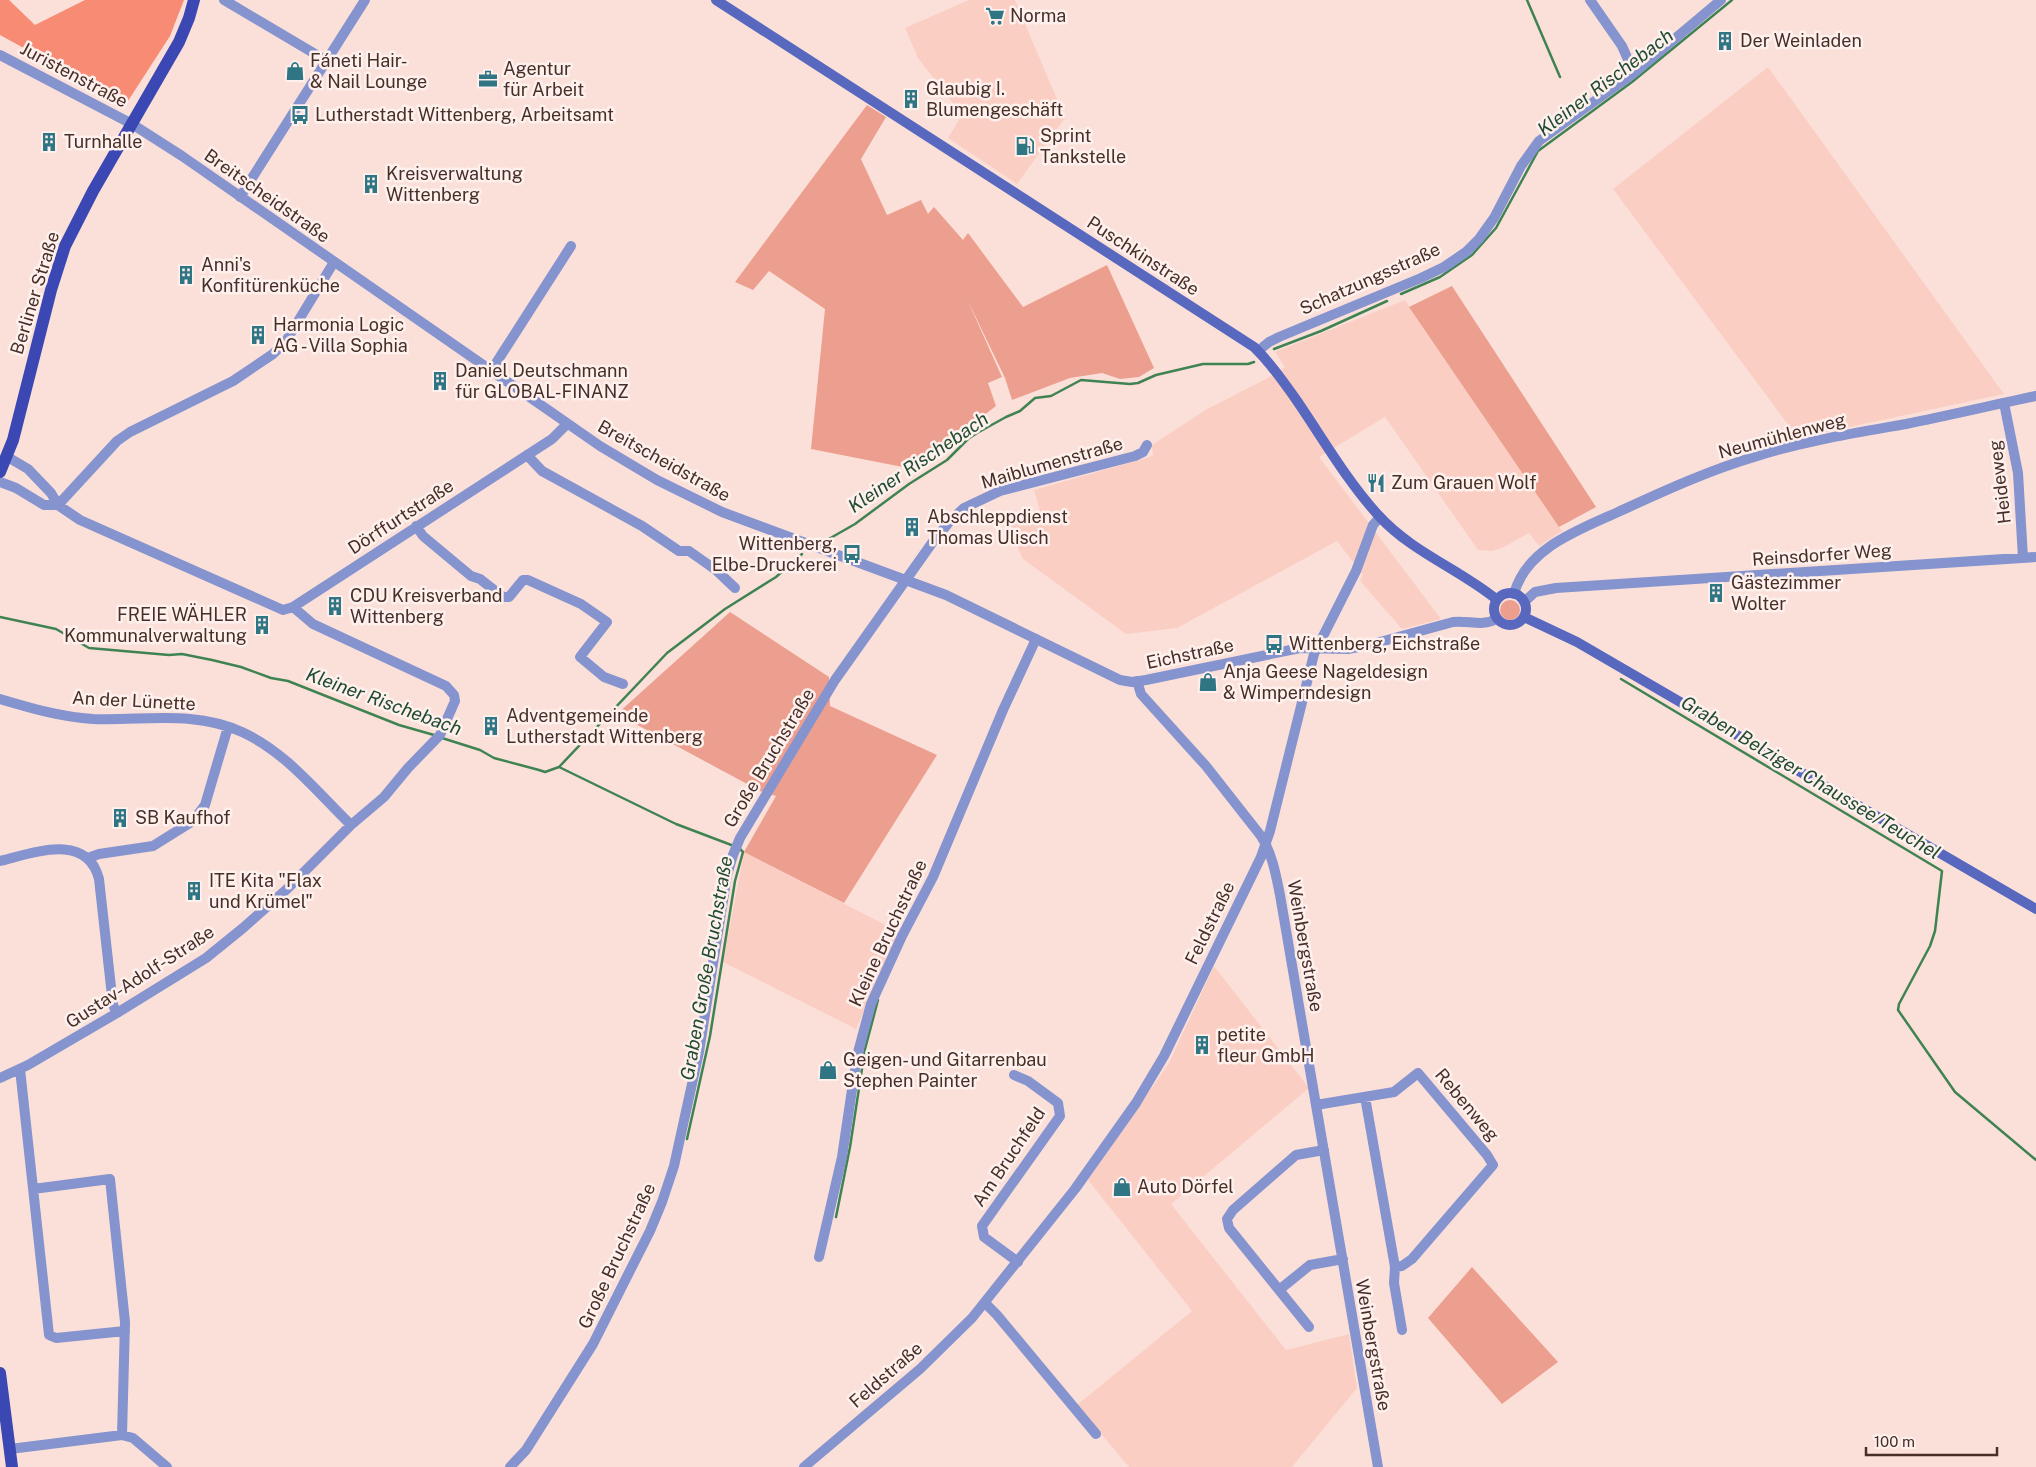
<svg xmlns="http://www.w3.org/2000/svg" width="2036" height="1467" font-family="'Public Sans',sans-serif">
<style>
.built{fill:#fbcec4}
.green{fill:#ec9f8e}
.forest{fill:#f88b73}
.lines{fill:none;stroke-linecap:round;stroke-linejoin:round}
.stream{stroke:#408353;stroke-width:2.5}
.minor{stroke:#8593ce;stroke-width:10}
.tertiary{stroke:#8593ce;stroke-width:10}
.secondary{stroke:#5868bf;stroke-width:10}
.primary{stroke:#3b47b2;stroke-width:12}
.labels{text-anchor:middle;stroke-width:5;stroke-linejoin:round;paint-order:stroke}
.poi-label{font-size:18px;fill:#472e28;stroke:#fef0ed;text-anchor:start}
.street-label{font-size:18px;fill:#472e28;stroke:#fef0ed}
.water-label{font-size:19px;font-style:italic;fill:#214b30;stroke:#fef0ed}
</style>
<rect width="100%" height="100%" fill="#fbe0d9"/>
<path class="built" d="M969,0H1015L1065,118L1017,184L948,138L962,115L918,58L905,28Z
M1768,67L2004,394L1798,438L1613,189Z
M1405,300L1562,531L1539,546L1529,533L1502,548L1492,551L1478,550L1385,417L1319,457L1441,619L1402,629L1360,581L1363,575L1337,541L1177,628L1126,634L1023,559L1008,526L1040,511L1034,490L1153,456L1152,445L1207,409L1266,379L1285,367L1275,352Z
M744,852L899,932L856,1029L723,962Z
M1214,966L1309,1088L1171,1204L1286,1350L1349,1334L1357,1388L1292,1467H1129L1077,1405L1192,1311L1088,1180L1169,1063Z"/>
<path class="green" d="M867,105L886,117L861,159L887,215L921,200L928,214L934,207L963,240L968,233L1023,307L1107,265L1154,368L1139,377L1120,379L1102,373L1070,378L1012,400L1005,378L967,299L1002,377L988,383L996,406L913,469L811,449L825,309L769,271L753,290L735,282Z
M1452,286L1596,507L1559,527L1409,307Z
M1500 610a10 10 0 1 1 20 0a10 10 0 1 1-20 0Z
M730,612L829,677L830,706L937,755L844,903L744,852L776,796L762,792L617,714Z
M1472,1267L1558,1362L1502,1404L1428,1318Z"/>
<path class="forest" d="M0,0H9L35,25L85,0H184L170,36L126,104L0,35Z"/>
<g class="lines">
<path class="stream" d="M1527,0L1560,77
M1401,294L1440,277L1472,255L1496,228L1538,151L1632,82L1732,0
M1274,349L1321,331L1387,301
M827,540L855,524L909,484L947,460L968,439L977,433L1006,417L1020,411L1035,398L1051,396L1081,380L1130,384L1138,383L1156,375L1203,364H1248L1254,362
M0,617L56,629L89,648L169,655L182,654L212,660L241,667L271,678L288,681L399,725L434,735
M1621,679L1942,871L1935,931L1930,946L1899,1004L1898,1010L1955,1092L2036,1160
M442,738L480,750L494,758L539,770L545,772L559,767L667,653L725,609L776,577L802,554
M559,767L676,824L734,846
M687,1139L710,1036L735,881L743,852L739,848
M836,1217L850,1147L865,1049L878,1000"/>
<path class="minor" d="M224,0L327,61
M1590,0L1622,46L1634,73
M0,55L132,124
M240,197L365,0
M1258,351L1269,342L1279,337L1421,278L1444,267L1466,252L1479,239L1494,218L1521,166L1539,141L1634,73L1721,0
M491,371L571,246
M2004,403L2018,473L2023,558
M527,455L542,471L642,526L679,551H689L716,570L735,588
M6,456L28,469L51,493L58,505L80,520L283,610L293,607L552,439L567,424
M0,482L16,488L44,505H58
M58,505L117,441L130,432L233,381L273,354L286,341L334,262
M416,526L423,536L471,576L480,579L503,597H509L523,580H528L581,604L607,622L580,657L604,677L623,684
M1524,602L1535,592L1556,588L2036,557
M1137,681L1141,694L1206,766L1261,836C1272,853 1276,875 1280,895L1378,1467
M0,699C30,708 61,717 93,719C144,721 194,710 242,732C286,752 317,792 351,825
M88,858L99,854L153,846L193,821L205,805L228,727
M0,861C33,853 87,832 99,879L113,1005L117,1013
M20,1069L49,1335L56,1338L125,1331
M1014,1075L1028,1081L1058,1103L1060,1116L982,1226L984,1237L1018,1262
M0,1078L28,1065L117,1013L206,958L243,928L287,889L351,825L384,797L408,768L440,735L455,701L454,695L446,686L313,624L293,607
M1316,1105L1394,1092L1418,1073L1487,1155L1493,1165L1412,1259L1402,1266L1395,1267L1365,1097
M33,1189L110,1179L125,1322L122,1435
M819,1257L842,1157L857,1056L871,1004L902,936L933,877L1003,710L1036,639
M1395,1267L1394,1283L1402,1330
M1279,1290L1310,1265L1343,1259
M985,1303L997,1315L1096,1434
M1309,1327L1229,1228L1227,1219L1233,1210L1296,1155L1324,1150
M10,1449L122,1435L133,1438L167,1467
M510,1467L526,1450L593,1344L650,1231L662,1202L674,1166L699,1052L727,875L733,855L740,838L835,680L932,543L950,521L964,508L1000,491L1135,456L1143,452L1147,445"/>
<path class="tertiary" d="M132,124L182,156L600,446L657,480L722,512L946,595L1120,680L1132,682L1146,680L1300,648L1348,649L1369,645L1453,622C1468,620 1483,627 1496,619
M1514,594C1526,548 1579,530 1618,512C1662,492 1707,471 1754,457C1804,441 1855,433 1906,424C1950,415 1993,405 2036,396
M804,1467L920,1369L972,1318L1075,1189L1136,1103L1164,1056L1261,857L1270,831L1314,654L1356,571L1373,525L1380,517"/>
<path class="secondary" d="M716,0L1254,347C1270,362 1282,380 1295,398C1322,437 1346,480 1379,516C1412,552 1459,569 1496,599
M1494 609a16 16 0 1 1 32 0a16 16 0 1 1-32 0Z
M1524,617L1577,642L2036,909"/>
<path class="primary" d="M0,472L13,440L51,290L65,246L93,191L179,42L189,18L194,0
M0,1373L12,1467"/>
</g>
<defs>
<g id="supermarket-bare" transform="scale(1.5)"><path d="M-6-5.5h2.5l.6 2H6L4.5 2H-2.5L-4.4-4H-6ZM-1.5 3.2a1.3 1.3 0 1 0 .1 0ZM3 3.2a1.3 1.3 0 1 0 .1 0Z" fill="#2f7583" stroke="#fef0ed" stroke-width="2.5" paint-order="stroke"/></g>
<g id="building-bare" transform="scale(1.5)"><path d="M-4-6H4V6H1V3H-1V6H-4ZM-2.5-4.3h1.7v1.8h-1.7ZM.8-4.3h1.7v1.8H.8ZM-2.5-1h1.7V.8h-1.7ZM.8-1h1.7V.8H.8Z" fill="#2f7583" stroke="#fef0ed" stroke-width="2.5" paint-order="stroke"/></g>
<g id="shop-bare" transform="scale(1.5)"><path d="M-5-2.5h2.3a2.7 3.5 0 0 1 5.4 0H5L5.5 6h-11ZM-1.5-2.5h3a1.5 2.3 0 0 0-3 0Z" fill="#2f7583" stroke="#fef0ed" stroke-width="2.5" paint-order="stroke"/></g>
<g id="office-bare" transform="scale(1.5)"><path d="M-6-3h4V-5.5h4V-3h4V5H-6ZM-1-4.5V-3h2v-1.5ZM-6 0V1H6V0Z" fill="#2f7583" stroke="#fef0ed" stroke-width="2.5" paint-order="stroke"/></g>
<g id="bus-bare" transform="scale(1.5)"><path d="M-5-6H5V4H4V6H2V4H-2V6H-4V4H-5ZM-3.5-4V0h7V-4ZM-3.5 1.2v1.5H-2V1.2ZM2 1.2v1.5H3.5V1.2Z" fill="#2f7583" stroke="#fef0ed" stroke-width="2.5" paint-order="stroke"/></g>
<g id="fuel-bare" transform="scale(1.5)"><path d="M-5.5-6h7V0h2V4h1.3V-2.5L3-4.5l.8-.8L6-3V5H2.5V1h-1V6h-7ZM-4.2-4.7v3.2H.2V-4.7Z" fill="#2f7583" stroke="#fef0ed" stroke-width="2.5" paint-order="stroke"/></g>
<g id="restaurant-bare" transform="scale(1.5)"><path d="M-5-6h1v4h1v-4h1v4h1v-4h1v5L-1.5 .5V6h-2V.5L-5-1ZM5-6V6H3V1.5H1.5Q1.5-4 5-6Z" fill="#2f7583" stroke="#fef0ed" stroke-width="2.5" paint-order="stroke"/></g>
</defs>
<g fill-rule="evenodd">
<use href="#supermarket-bare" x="995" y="16"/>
<use href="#building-bare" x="1725" y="41"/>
<use href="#shop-bare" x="295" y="71"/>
<use href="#office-bare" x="488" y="79"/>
<use href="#building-bare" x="911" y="99"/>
<use href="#bus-bare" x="300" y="115"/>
<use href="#building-bare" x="49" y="142"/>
<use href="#fuel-bare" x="1025" y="146"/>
<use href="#building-bare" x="371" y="184"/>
<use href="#building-bare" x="186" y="275"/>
<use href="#building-bare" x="258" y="335"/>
<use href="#building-bare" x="440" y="381"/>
<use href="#restaurant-bare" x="1376" y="483"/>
<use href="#building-bare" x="912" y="527"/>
<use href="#bus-bare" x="852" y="554"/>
<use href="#building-bare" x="1716" y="593"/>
<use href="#building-bare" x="335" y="606"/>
<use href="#building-bare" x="262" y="625"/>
<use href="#bus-bare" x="1274" y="644"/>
<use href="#shop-bare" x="1208" y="682"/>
<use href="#building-bare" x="491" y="726"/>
<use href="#building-bare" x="120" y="818"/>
<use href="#building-bare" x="194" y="891"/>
<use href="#building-bare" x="1202" y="1045"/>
<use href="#shop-bare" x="828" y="1070"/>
<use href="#shop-bare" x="1122" y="1187"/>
</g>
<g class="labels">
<g class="poi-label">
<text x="1010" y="22">Norma</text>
<text x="1740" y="47">Der Weinladen</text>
<text x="310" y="67">Fáneti Hair-<tspan x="310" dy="21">&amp; Nail Lounge</tspan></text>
<text x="503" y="75">Agentur<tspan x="503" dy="21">für Arbeit</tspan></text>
<text x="926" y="95">Glaubig I.<tspan x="926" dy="21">Blumengeschäft</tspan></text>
<text x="315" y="121">Lutherstadt Wittenberg, Arbeitsamt</text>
<text x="1040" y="142">Sprint<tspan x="1040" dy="21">Tankstelle</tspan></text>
<text x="64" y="148">Turnhalle</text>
<text x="386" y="180">Kreisverwaltung<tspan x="386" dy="21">Wittenberg</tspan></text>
<text x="201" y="271">Anni's<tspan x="201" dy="21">Konfitürenküche</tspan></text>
<text x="273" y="331">Harmonia Logic<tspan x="273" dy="21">AG - Villa Sophia</tspan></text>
<text x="455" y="377">Daniel Deutschmann<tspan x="455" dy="21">für GLOBAL-FINANZ</tspan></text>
<text x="1391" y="489">Zum Grauen Wolf</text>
<text x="927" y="523">Abschleppdienst<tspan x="927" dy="21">Thomas Ulisch</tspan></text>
<text x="837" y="550" text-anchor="end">Wittenberg,<tspan x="837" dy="21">Elbe-Druckerei</tspan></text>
<text x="1731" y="589">Gästezimmer<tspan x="1731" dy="21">Wolter</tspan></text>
<text x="350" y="602">CDU Kreisverband<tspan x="350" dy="21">Wittenberg</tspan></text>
<text x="247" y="621" text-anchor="end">FREIE WÄHLER<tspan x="247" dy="21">Kommunalverwaltung</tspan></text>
<text x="1289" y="650">Wittenberg, Eichstraße</text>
<text x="1223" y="678">Anja Geese Nageldesign<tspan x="1223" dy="21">&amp; Wimperndesign</tspan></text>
<text x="506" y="722">Adventgemeinde<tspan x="506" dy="21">Lutherstadt Wittenberg</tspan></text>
<text x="135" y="824">SB Kaufhof</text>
<text x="209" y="887">ITE Kita "Flax<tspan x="209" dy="21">und Krümel"</tspan></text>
<text x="1217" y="1041">petite<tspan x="1217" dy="21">fleur GmbH</tspan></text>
<text x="843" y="1066">Geigen- und Gitarrenbau<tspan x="843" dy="21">Stephen Painter</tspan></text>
<text x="1137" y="1193">Auto Dörfel</text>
</g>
<g class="street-label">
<text transform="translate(74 75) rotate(28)" y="6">Juristenstraße</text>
<text transform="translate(267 196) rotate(35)" y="6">Breitscheidstraße</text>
<text transform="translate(1143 256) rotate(33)" y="6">Puschkinstraße</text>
<text transform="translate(1370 279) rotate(-24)" y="6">Schatzungsstraße</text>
<text transform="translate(35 293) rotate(-73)" y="6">Berliner Straße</text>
<text transform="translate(1782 436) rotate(-15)" y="6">Neumühlenweg</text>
<text transform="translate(664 461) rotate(29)" y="6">Breitscheidstraße</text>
<text transform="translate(1052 463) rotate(-16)" y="6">Maiblumenstraße</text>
<text transform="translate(2000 482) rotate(-97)" y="6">Heideweg</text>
<text transform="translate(401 517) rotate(-33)" y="6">Dörffurtstraße</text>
<text transform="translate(1822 555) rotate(-4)" y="6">Reinsdorfer Weg</text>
<text transform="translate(1190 654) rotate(-12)" y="6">Eichstraße</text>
<text transform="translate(134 701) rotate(3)" y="6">An der Lünette</text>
<text transform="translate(769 758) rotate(-59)" y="6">Große Bruchstraße</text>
<text transform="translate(1210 923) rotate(-64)" y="6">Feldstraße</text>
<text transform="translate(888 933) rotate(-65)" y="6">Kleine Bruchstraße</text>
<text transform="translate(1305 946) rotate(80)" y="6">Weinbergstraße</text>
<text transform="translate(140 977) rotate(-33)" y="6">Gustav-Adolf-Straße</text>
<text transform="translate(1467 1105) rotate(50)" y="6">Rebenweg</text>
<text transform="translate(1009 1157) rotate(-56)" y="6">Am Bruchfeld</text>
<text transform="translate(617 1256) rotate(-65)" y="6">Große Bruchstraße</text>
<text transform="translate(1373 1345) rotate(80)" y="6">Weinbergstraße</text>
<text transform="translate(886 1375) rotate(-41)" y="6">Feldstraße</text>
</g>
<g class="water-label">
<text transform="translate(1605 82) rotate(-37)" y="7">Kleiner Rischebach</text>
<text transform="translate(918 462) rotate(-34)" y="7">Kleiner Rischebach</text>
<text transform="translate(384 701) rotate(20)" y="7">Kleiner Rischebach</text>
<text transform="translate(1811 777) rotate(31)" y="7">Graben Belziger Chaussee/Teuchel</text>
<text transform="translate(706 968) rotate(-80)" y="7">Graben Große Bruchstraße</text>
</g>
</g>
<path d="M1866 1447v8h131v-8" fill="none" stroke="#472e28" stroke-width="2.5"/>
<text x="1874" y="1447" font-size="15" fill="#472e28" stroke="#fef0ed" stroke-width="4" paint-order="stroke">100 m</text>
</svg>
